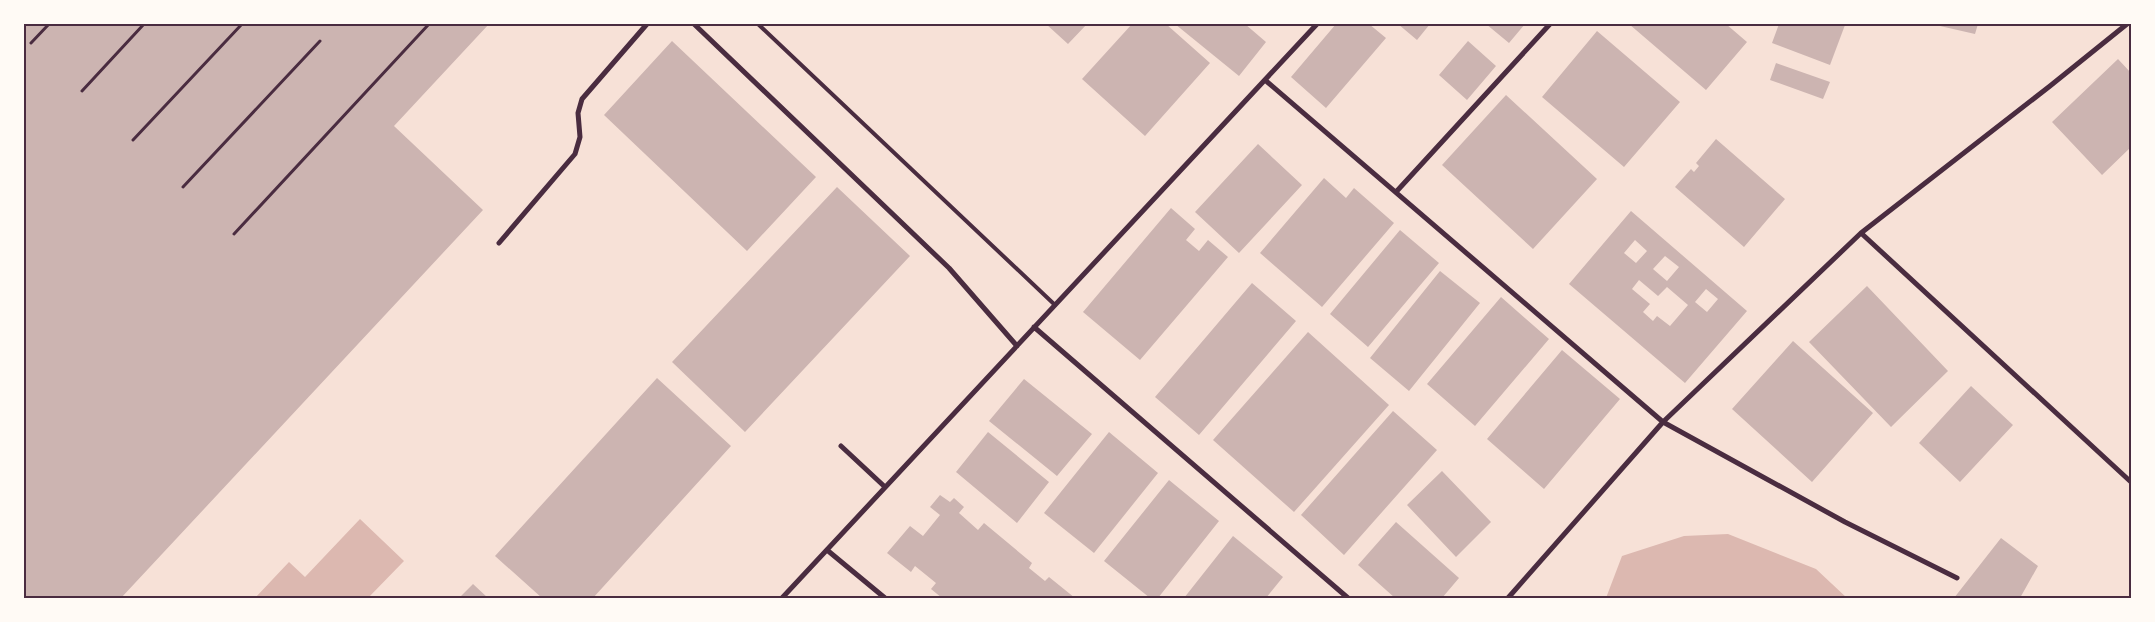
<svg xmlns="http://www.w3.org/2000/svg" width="2155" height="622" font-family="Figtree,sans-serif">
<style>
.water{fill:#dcb8b0}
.building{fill:#ccb4b1;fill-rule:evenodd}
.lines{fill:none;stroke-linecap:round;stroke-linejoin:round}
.path{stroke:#4a2c40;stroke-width:3}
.service{stroke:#4a2c40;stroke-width:4}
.minor{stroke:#4a2c40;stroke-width:5}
.neatline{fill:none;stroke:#4a2c40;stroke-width:2}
</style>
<rect width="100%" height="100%" fill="#f7e1d7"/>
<path class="water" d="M360,519L404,561L368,598H255L289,562L305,577Z
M1728,534L1816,569L1847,598H1606L1622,556L1684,536Z"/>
<path class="building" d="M24,24H489L394,126L483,210L121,598H24Z
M1046,24H1087L1068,44Z
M1132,24H1166L1210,63L1145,136L1082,79Z
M1175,24H1245L1266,42L1239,76Z
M1336,24H1369L1386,38L1326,108L1291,77Z
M1398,24H1430L1417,40Z
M1486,24H1525L1509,43Z
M1629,24H1726L1747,42L1706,90Z
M1779,24H1840L1845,25L1830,65L1772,43Z
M1941,24H1978L1975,34L1940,26Z
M1597,31L1680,102L1624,167L1542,97Z
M672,41L816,177L747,251L604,115Z
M1468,41L1496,66L1467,100L1439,75Z
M2118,59L2131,73V147L2102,175L2052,122Z
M1776,63L1830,82L1823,99L1770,80Z
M1506,95L1597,179L1533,249L1442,165Z
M1716,139L1785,199L1744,247L1675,187L1691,169L1694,172L1699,166L1696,163Z
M1258,144L1302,185L1239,253L1195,212Z
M1324,178L1346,198L1354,188L1394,223L1322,307L1260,253Z
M837,187L910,256L745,432L672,362Z
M1171,208L1195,229L1186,240L1199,251L1208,240L1228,257L1140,360L1083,312Z
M1631,211L1747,311L1685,383L1569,284ZM1635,240L1647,251L1636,263L1624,253ZM1665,256L1679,267L1667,281L1653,269ZM1639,280L1658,296L1667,287L1688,305L1670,326L1657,316L1653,321L1643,312L1650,304L1632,289ZM1706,289L1718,299L1707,312L1695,302Z
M1400,230L1439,263L1368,347L1330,314Z
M1440,271L1480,303L1409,391L1370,358Z
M1252,283L1296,321L1199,435L1155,397Z
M1867,286L1948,371L1891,427L1809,342Z
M1501,297L1549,339L1475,426L1427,384Z
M1308,332L1389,405L1294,512L1213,440Z
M1793,341L1873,413L1812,482L1732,409Z
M1562,350L1620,399L1544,489L1487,439Z
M657,378L731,446L593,598H542L495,556Z
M1024,379L1092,434L1057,476L989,421Z
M1971,386L2013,425L1960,482L1919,443Z
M1393,411L1437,450L1344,555L1301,515Z
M988,432L1049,482L1017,523L956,472Z
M1109,432L1158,473L1094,553L1044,513Z
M1442,471L1491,522L1456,557L1407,505Z
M1169,480L1219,521L1158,598H1150L1104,561Z
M940,495L950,502L954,498L964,507L959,513L978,530L984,523L1032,563L1029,568L1045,581L1049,577L1075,598H942L931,589L936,583L915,566L911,572L887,553L910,526L923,536L940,515L930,507Z
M1396,522L1459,578L1442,598H1395L1358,565Z
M1233,536L1283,577L1266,598H1184Z
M2001,538L2038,566L2020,598H1954Z
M473,584L488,598H459Z"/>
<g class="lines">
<path class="path" d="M31,43L49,24
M82,91L144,24
M133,140L242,24
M183,187L320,41
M234,234L429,24"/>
<path class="service" d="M758,24L1055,305"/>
<path class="minor" d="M694,24L949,268L1017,346
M1265,80L1663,422L1845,522L1957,578
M1396,192L1550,24
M1861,233L2131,482
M499,243L575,154L580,137L578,113L582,99L647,24
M1034,327L1348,598
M841,446L885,487
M827,550L885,598
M782,598L1317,24
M1508,598L1663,422L1861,233L2050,86L2127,24"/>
</g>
<rect width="2155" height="622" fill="none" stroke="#fffaf5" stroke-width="50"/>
<rect x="25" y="25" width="2105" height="572" class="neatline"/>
</svg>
